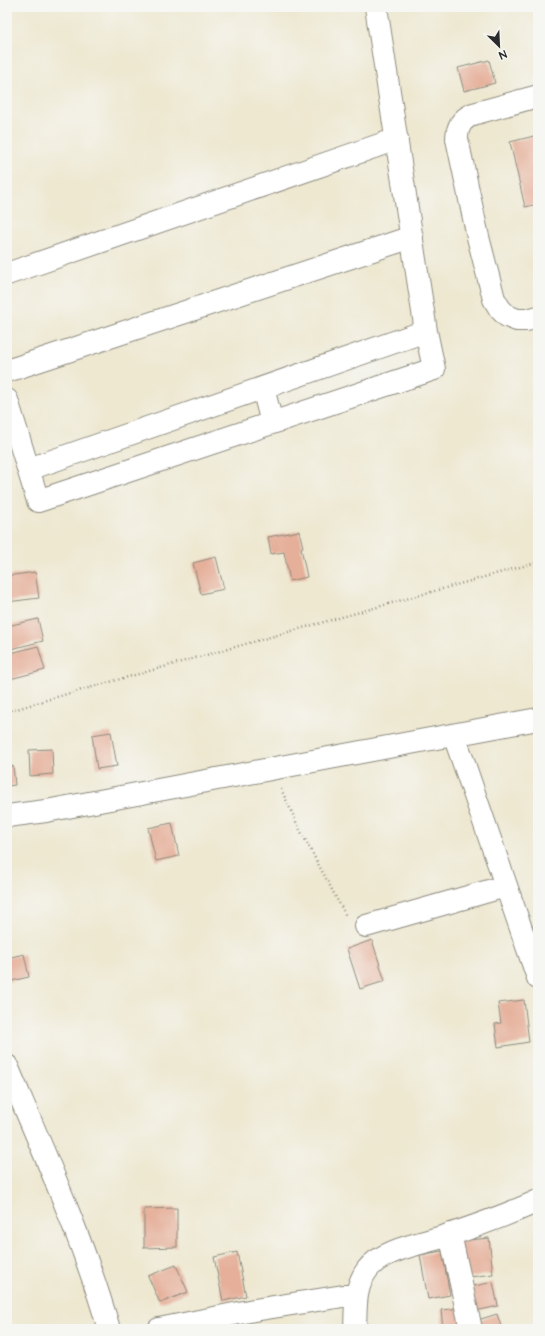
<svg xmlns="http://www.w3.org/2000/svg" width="545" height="1336" font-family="'Architects Daughter',sans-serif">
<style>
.building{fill:#e5af99}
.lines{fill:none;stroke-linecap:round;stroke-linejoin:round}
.minor-casing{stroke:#8c8a7e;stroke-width:24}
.path{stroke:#8c8a7e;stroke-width:2.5;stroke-dasharray:1 3;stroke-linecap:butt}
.minor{stroke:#fff;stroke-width:22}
</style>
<rect width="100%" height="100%" fill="#f6f6f2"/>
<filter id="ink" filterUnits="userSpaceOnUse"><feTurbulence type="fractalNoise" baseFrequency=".025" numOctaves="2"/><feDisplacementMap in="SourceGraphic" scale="8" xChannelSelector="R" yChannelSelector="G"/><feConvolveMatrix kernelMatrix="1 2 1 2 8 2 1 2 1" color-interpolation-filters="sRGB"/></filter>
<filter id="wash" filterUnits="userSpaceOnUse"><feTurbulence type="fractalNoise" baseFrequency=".012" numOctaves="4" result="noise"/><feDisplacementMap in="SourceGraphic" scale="16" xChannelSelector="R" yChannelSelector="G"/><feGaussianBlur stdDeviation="0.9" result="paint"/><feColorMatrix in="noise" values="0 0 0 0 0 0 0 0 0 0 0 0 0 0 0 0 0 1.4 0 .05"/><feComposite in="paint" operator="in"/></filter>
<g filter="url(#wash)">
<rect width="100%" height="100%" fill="#eee8d1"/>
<g id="blocks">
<path class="building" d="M489,60L495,83L464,91L458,68Z
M538,135V204L525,207L510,142Z
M7,473L11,483L7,484Z
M299,531L303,547L301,548L307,577L290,581L284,552L271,554L268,537Z
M216,557L224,589L201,594L193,563Z
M35,572L39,598L7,602V576Z
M38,619L43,641L7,650V626Z
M38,646L45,670L10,679L7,669V654Z
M111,732L117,766L97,769L92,735Z
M52,749L53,774L30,776L29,750Z
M13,766L15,785L7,786V767Z
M172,823L179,856L156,861L148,828Z
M372,940L385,981L360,989L347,949Z
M24,954L29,977L7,982V958Z
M524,1000L529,1042L498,1047L495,1024L501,1023L498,1003Z
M177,1208V1247L144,1248V1209Z
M489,1238L493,1274L463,1278L459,1241Z
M442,1251L450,1295L428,1299L420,1255Z
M237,1252L246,1296L223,1301L214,1257Z
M176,1265L188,1292L160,1303L148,1276Z
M493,1282L498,1306L476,1311L470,1287Z
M462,1308L464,1329H443L441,1310Z
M497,1314L502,1329H481L478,1320Z"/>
</g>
</g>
<g filter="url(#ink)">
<use href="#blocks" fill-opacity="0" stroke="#8c8a7e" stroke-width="1"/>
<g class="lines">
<g class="minor-casing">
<path id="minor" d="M538,96L473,114C462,119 457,126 457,139L478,237L494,299L500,309L507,316L517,320H527L538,317
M7,274L397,139
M7,371L412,237
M263,388L272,423
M7,400L38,501L434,369L426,331L376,7
M29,469L426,331
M454,735L538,978
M7,816L46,811L538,719
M366,926L506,886
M7,1066C44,1153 83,1239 109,1329
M450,1234L471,1329
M159,1329L254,1310L356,1294
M355,1329C356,1308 354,1288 367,1270C382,1249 425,1243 449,1235C479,1225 509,1214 538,1201"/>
</g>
<path class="path" d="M7,712L53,698L538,562
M281,789L300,830L346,916"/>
<use href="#minor" class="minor"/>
</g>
</g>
<rect width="545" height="1336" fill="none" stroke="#f6f6f2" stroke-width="24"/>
<g transform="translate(499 46) rotate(156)" stroke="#f6f6f2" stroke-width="3" paint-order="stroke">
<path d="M0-3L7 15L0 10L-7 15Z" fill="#2b2b2b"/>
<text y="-6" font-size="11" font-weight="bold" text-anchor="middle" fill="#2b2b2b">N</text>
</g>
</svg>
